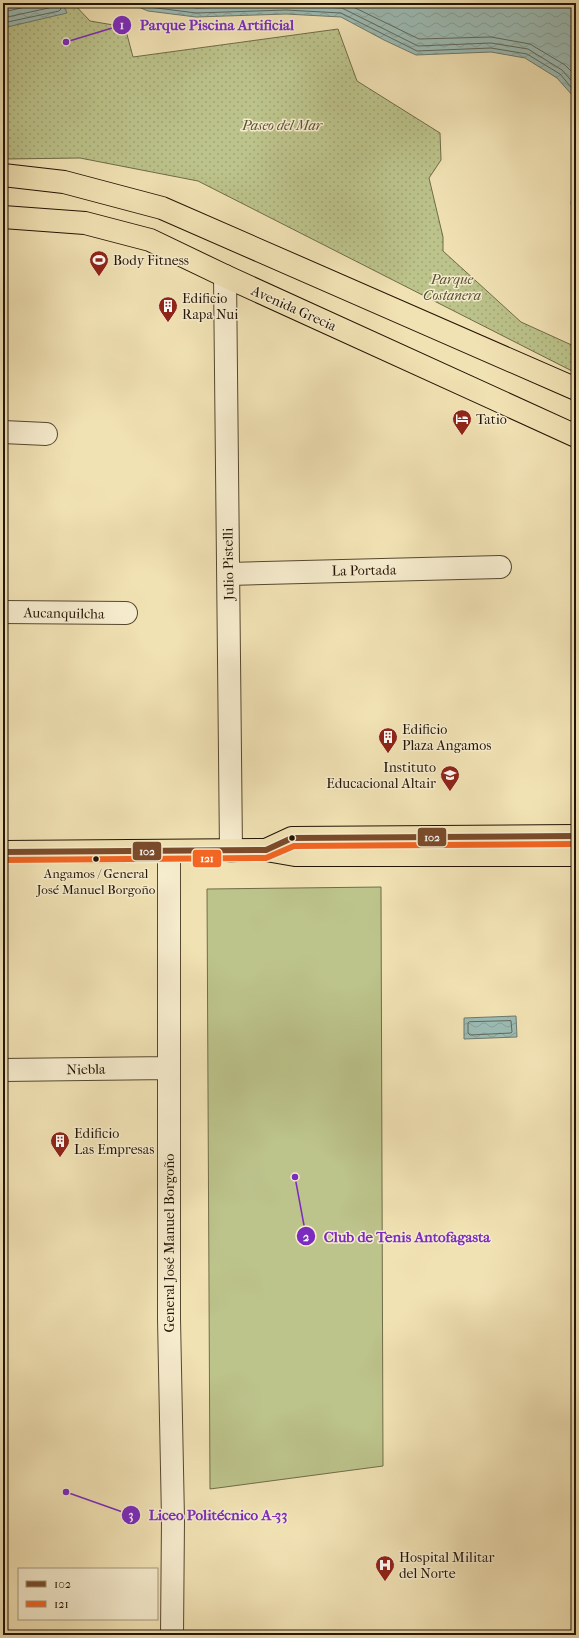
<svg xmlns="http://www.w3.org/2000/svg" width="579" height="1638" font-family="'IM FELL French Canon',serif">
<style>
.grass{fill:#bcc38b;stroke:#706c48}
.park{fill:url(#park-dots);stroke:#706c48}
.water{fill:url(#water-waves);stroke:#6c796e}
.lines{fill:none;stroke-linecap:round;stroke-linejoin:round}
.shore{stroke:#60685c;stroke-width:1}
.minor-casing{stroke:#564830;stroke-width:24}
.major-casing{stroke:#231404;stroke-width:24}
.highway-casing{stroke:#231404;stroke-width:24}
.minor{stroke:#f6ecce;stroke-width:22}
.major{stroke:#f1e2b4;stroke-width:22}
.highway{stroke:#f1e2b4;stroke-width:22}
.bus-1-casing{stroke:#f6ecce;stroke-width:9}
.bus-2-casing{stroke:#f6ecce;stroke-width:9}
.bus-1{stroke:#7a4b2a;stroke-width:6}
.bus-2{stroke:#f26522;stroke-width:6}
.bus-dot{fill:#231404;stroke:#f6ecce;stroke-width:1.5}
.labels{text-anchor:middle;stroke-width:3;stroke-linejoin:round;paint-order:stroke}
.bus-label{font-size:13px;fill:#231404;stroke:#f6ecce}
.park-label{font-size:14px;font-style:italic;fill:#595133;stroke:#f6ecce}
.poi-label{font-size:14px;fill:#231404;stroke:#f6ecce;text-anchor:start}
.street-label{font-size:14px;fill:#231404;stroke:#f6ecce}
.leader{fill:none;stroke:#7b2cbf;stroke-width:1.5}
.callout-dot{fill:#7b2cbf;stroke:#f6ecce;stroke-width:1.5}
.mark-label{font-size:12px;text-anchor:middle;font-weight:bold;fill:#fff}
.callout-label{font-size:15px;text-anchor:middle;font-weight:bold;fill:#7b2cbf;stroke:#f6ecce;stroke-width:3;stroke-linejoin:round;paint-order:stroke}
.line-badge{stroke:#f6ecce;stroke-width:1.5}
.badge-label{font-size:11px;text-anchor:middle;font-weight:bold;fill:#fff}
</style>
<defs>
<pattern id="park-dots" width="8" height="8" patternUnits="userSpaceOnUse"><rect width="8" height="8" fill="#bcc38b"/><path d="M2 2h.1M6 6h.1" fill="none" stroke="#a1a776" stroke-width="1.8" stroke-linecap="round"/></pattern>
<pattern id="water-waves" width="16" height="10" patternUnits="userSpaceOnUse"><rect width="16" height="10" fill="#9cbcb5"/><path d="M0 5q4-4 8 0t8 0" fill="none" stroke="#86a19a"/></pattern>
</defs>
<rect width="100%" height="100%" fill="#f1e2b4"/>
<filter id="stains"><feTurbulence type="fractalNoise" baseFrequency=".005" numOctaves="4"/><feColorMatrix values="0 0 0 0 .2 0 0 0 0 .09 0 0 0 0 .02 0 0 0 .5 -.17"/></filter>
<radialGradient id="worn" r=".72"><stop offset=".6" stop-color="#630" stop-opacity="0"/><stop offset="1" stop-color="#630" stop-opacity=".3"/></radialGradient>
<path class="grass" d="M381,887L383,1466L210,1489L207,889Z"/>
<path class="park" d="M3,3H73L90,21L125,27L133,57L338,29L357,81L440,133L441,160L429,178L443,237V251L521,322L576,347V373L198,181L80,158L3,159Z"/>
<path class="water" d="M3,3H62L67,13L3,28Z
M129,3H576V107L573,96L557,78L525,58L491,52L416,55L384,40L341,17L286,14L196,17L148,11Z
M576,155V213L571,204Z
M516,1016L517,1037L464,1039V1018Z"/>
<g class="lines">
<path class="shore" d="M140,3L149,7L196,13L286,10L341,13L417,51L491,48L527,54L560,74L576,93
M158,3L197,8L286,5L342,8L418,46L491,43L528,49L562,70L576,86
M345,3L419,39L491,37L530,44L565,65L576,76
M3,12L44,3
M3,18L53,7L54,3
M3,23L59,11L61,9L59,3
M511,1021L512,1032L511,1033L470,1035L468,1033V1023L469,1022Z"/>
<g class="minor-casing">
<path id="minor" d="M225,276L231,851
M3,432L46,434
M229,574L500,567
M3,612L126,613
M169,851V1319L173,1519L172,1635
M3,1070L169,1068"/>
</g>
<g class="major-casing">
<path id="major" d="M266,850L292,838L576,836
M3,852L266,850L295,855H576"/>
</g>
<g class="highway-casing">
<path id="highway" d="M3,175L64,182L162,208L576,389
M3,217L85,223L150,240L225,276L576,436"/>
</g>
<use href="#minor" class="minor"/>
<use href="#major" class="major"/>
<use href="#highway" class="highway"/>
<g class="bus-1-casing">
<path id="bus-1" d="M3,852L266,850L292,838L576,836"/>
</g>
<g class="bus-2-casing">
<path id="bus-2" d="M3,860L266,858L294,846L576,844"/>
</g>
<use href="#bus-1" class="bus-1"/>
<use href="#bus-2" class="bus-2"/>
</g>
<defs>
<g id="stadium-pin" transform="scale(1)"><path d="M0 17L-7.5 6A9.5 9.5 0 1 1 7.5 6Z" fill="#8f2418" stroke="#f6ecce"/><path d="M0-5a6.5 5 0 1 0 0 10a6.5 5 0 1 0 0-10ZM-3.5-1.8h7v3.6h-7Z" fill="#fff"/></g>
<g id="building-pin" transform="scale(1)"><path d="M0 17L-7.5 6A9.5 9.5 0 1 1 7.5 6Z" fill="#8f2418" stroke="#f6ecce"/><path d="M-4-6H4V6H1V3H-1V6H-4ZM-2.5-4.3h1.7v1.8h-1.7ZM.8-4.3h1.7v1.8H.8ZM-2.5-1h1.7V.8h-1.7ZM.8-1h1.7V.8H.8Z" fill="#fff"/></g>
<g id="hotel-pin" transform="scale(1)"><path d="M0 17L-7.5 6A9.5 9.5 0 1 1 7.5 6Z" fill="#8f2418" stroke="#f6ecce"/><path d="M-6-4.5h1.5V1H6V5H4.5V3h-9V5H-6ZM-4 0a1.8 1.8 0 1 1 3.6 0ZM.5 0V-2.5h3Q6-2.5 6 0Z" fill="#fff"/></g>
<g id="school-pin" transform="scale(1)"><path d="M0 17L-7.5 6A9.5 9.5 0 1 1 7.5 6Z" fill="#8f2418" stroke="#f6ecce"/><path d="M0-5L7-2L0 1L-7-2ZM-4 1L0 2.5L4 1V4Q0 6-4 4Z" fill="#fff"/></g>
<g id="hospital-pin" transform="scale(1)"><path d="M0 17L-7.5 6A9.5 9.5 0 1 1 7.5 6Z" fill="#8f2418" stroke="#f6ecce"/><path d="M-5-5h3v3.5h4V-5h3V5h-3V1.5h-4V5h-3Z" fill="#fff"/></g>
</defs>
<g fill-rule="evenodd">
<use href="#stadium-pin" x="99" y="260"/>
<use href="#building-pin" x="168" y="306"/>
<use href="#hotel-pin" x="462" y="419"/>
<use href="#building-pin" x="388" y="737"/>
<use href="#school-pin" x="450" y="775"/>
<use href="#building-pin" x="60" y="1141"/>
<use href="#hospital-pin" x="385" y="1565"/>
</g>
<g class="bus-dot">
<circle cx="292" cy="838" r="3.5"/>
<circle cx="96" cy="859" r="3.5"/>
</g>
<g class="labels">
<g class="bus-label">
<text x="96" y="878">Angamos / General<tspan x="96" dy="16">José Manuel Borgoño</tspan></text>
</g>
<g class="park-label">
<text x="282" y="130">Paseo del Mar</text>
<text x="452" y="284">Parque<tspan x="452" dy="16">Costanera</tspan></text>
</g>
<g class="poi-label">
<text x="113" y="265">Body Fitness</text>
<text x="182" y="303">Edificio<tspan x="182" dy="16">Rapa Nui</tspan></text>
<text x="476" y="424">Tatio</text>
<text x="402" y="734">Edificio<tspan x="402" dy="16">Plaza Angamos</tspan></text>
<text x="436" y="772" text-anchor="end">Instituto<tspan x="436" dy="16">Educacional Altair</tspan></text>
<text x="74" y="1138">Edificio<tspan x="74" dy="16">Las Empresas</tspan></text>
<text x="399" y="1562">Hospital Militar<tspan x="399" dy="16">del Norte</tspan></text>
</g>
<g class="street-label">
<text transform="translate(294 308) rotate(24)" y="5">Avenida Grecia</text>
<text transform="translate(228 564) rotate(-91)" y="5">Julio Pistelli</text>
<text transform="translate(364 570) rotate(-1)" y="5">La Portada</text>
<text transform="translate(64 613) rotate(1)" y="5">Aucanquilcha</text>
<text transform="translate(86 1069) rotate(-1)" y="5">Niebla</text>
<text transform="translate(169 1243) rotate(-90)" y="5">General José Manuel Borgoño</text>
</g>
</g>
<path class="leader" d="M66 42L122 25M295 1177L306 1236M66 1492L131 1515"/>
<g class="callout-dot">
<circle cx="66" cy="42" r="4"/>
<circle cx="295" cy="1177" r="4"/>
<circle cx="66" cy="1492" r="4"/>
<circle cx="122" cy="25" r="10"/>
<circle cx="306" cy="1236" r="10"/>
<circle cx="131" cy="1515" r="10"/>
</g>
<g class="mark-label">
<text x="122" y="29">1</text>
<text x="306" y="1241">2</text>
<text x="131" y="1519">3</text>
</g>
<g class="callout-label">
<text x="217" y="30">Parque Piscina Artificial</text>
<text x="407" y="1242">Club de Tenis Antofagasta</text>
<text x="218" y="1520">Liceo Politécnico A-33</text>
</g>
<g class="line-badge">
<rect x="417" y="827" width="30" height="20" rx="4" fill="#7a4b2a"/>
<rect x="132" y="841" width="30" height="20" rx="4" fill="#7a4b2a"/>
<rect x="192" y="849" width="30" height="19" rx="4" fill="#f26522"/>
</g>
<g class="badge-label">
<text x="432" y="841">102</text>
<text x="147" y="855">102</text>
<text x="207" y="862">121</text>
</g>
<rect width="579" height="1638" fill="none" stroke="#f1e2b4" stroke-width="16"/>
<rect x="4" y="4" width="571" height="1630" fill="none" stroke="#231404" stroke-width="2"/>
<rect x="8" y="8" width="563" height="1622" fill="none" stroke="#231404"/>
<rect x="18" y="1568" width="140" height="52" fill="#f6ecce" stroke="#a2967d"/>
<rect x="26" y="1581" width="20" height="6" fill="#7a4b2a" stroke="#a2967d"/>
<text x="54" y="1588" font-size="12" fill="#231404">102</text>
<rect x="26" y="1601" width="20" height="6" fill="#f26522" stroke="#a2967d"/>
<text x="54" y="1608" font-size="12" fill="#231404">121</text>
<rect width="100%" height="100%" filter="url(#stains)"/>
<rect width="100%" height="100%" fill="url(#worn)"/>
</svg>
